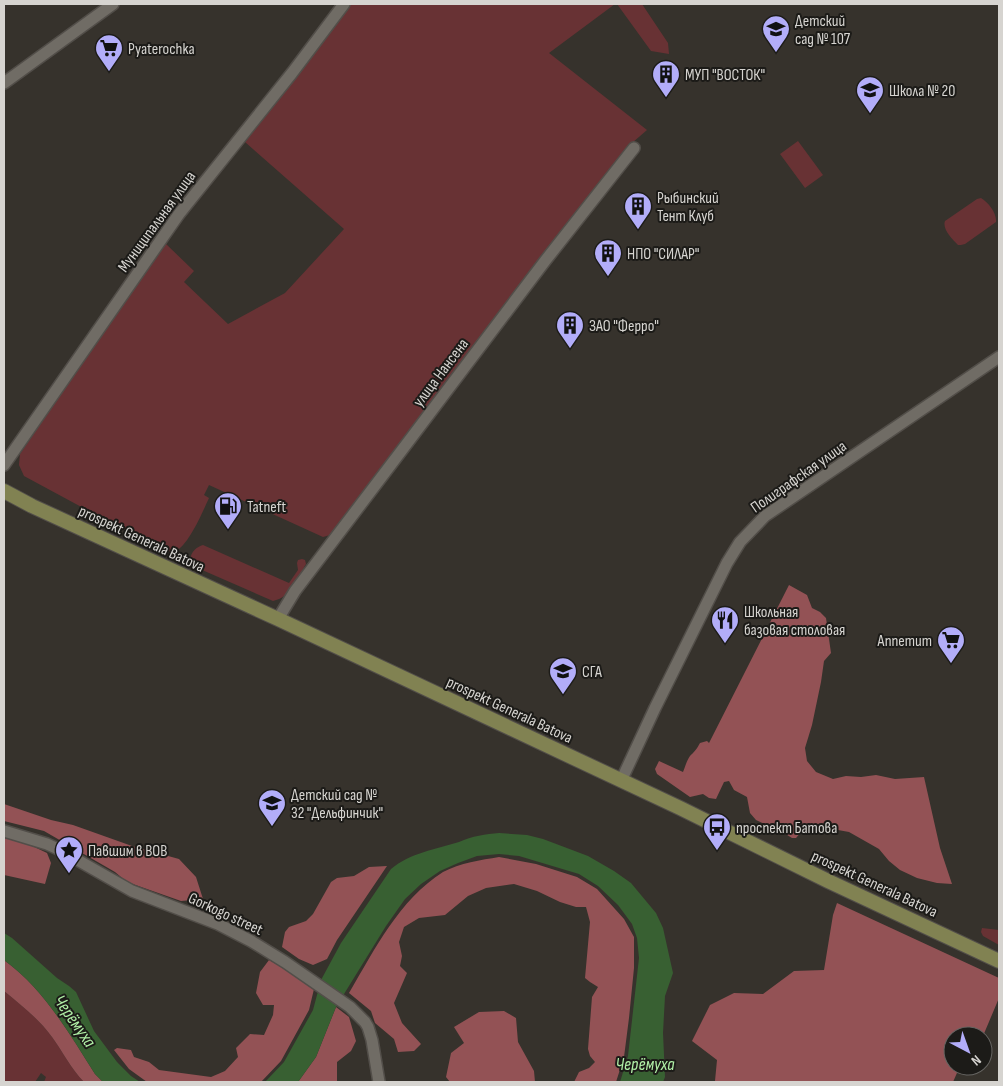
<svg xmlns="http://www.w3.org/2000/svg" width="1003" height="1086" font-family="'Sofia Sans Condensed',sans-serif">
<style>
.green{fill:#683234}
.forest{fill:#935255}
.water{fill:#386032}
.lines{fill:none;stroke-linecap:round;stroke-linejoin:round}
.minor-casing{stroke:#524e49;stroke-width:14}
.major-casing{stroke:#524e49;stroke-width:16}
.minor{stroke:#706c65;stroke-width:11}
.major{stroke:#818252;stroke-width:14}
.labels{text-anchor:middle;stroke-width:4;stroke-linejoin:round;paint-order:stroke}
.poi-label{font-size:16px;fill:#d6d4d0;stroke:#1c1b18;text-anchor:start}
.street-label{font-size:16px;fill:#d6d4d0;stroke:#1c1b18}
.water-label{font-size:18px;font-style:italic;fill:#b1f0a7;stroke:#1c1b18}
</style>
<rect width="100%" height="100%" fill="#36322c"/>
<path class="green" d="M350,4H615L549,53L647,130L632,143L339,528L330,535L323,537L209,485L204,495L209,498C203,511 188,547 175,551C171,552 166,551 163,551L24,476L19,465L20,454L90,351L166,244L194,271L184,282L228,324L285,293L344,229L245,142Z
M617,4H642L668,43L669,54L651,51Z
M798,141L823,175L805,188L780,154Z
M981,198C988,202 997,213 996,222L965,244L961,245H958C952,239 942,229 945,221L977,199Z
M203,545L289,583L298,570L297,563L298,560L302,559L305,560L306,564C297,579 291,597 273,601L193,566C186,557 195,547 203,545Z
M982,928L999,930V945L983,936L981,932Z
M4,991C21,1005 39,1019 52,1037C63,1052 71,1069 84,1082H44L46,1077L41,1073L35,1082H4Z"/>
<path class="forest" d="M789,585L807,595L812,608L820,612L826,618L831,653L824,661L821,682L812,725L805,748L807,761L816,772L833,779L846,776L861,777L876,775L895,779L924,777L940,848L952,884L937,883L917,878L900,870L889,861L879,849L849,832L805,824L802,831L796,838H792L784,833L756,820L750,813L747,797L734,790L729,781L724,782L716,799L709,798L703,794L690,797L657,774L655,769L659,761L683,772C685,767 687,760 690,756C694,752 697,749 700,743L707,741L709,743Z
M4,804L51,820L73,825L132,846L179,859L196,877L203,899L181,901L127,882L115,872L44,831L4,821Z
M4,838L26,843L47,853L51,863L45,884L4,875Z
M499,857L536,864L577,877L597,889L624,919L634,937V968L629,1018L624,1057L616,1082H574L579,1072L589,1068L595,1062L590,1056L588,1049L592,997L598,987L590,982L585,978L590,922L586,907H576L560,902L537,891L514,884L486,888L468,896L445,915L419,918L404,927L399,942L402,956L400,966L407,973L394,1003L402,1023L421,1044L414,1051L398,1052L394,1039L375,1023L371,1011L349,993C375,949 399,900 443,872C460,863 481,860 499,857Z
M387,866L337,940L327,959L313,965L299,959L282,947L285,932L289,927L306,921L313,914L331,882L337,878L354,876L369,867Z
M837,903L999,978V998L983,1036H953V1066H960L953,1082H710L715,1081L717,1060L692,1041L710,1005L734,993L763,994L794,971L824,970L833,915Z
M4,960C44,989 69,1033 95,1074L103,1082H84C71,1069 63,1052 52,1037C39,1019 21,1005 4,991Z
M269,960L287,970L314,989L309,1010L281,1061L261,1082H147L129,1069L114,1050L117,1048L131,1050L134,1057L149,1062L159,1070L211,1077L225,1071L238,1057L236,1048L250,1034L264,1035L273,1015L274,1005H263L256,993L260,972Z
M336,1007L349,1017L356,1041L351,1051L337,1062V1082H298L316,1057Z
M504,1011L516,1018L518,1042L534,1071L535,1082H450L446,1077L451,1053L464,1043L454,1027L479,1012Z"/>
<path class="water" d="M499,833L527,835L543,839L588,856L614,871L631,883L656,913L663,928L673,973L665,996L663,1033L665,1077L663,1082H620L628,1056L639,958L637,938L632,924L618,905L598,886L579,874L519,856L499,854L477,856L458,863L440,871L421,884L405,899L386,926L336,1007L316,1057L298,1082H265L284,1062L313,1010L321,980L341,943L391,869C410,853 436,849 459,842C472,836 486,834 499,833Z
M4,933L12,938L57,978L69,986L76,992L94,1031L117,1062L131,1076L140,1082H103L95,1074C69,1033 44,989 4,960Z"/>
<g class="lines">
<g class="minor-casing">
<path id="minor" d="M4,83L113,4
M4,465L179,214L292,73L344,4
M278,619L295,591L402,450L545,261L634,148
M621,781L655,708L727,563L740,542L765,516L999,357
M4,831L47,844L58,849L132,891L218,924L251,941L285,962L350,1007L365,1022L368,1027L372,1040L379,1082"/>
</g>
<g class="major-casing">
<path id="major" d="M4,491L32,506L278,619L680,808L828,881L999,961"/>
</g>
<use href="#minor" class="minor"/>
<use href="#major" class="major"/>
</g>
<defs>
<g id="school-pin" transform="scale(1.4375)"><path d="M0 17L-7.5 6A9.5 9.5 0 1 1 7.5 6Z" fill="#b2adf9" stroke="#1c1b18"/><path d="M0-5L7-2L0 1L-7-2ZM-4 1L0 2.5L4 1V4Q0 6-4 4Z" fill="#111"/></g>
<g id="supermarket-pin" transform="scale(1.4375)"><path d="M0 17L-7.5 6A9.5 9.5 0 1 1 7.5 6Z" fill="#b2adf9" stroke="#1c1b18"/><path d="M-6-5.5h2.5l.6 2H6L4.5 2H-2.5L-4.4-4H-6ZM-1.5 3.2a1.3 1.3 0 1 0 .1 0ZM3 3.2a1.3 1.3 0 1 0 .1 0Z" fill="#111"/></g>
<g id="building-pin" transform="scale(1.4375)"><path d="M0 17L-7.5 6A9.5 9.5 0 1 1 7.5 6Z" fill="#b2adf9" stroke="#1c1b18"/><path d="M-4-6H4V6H1V3H-1V6H-4ZM-2.5-4.3h1.7v1.8h-1.7ZM.8-4.3h1.7v1.8H.8ZM-2.5-1h1.7V.8h-1.7ZM.8-1h1.7V.8H.8Z" fill="#111"/></g>
<g id="fuel-pin" transform="scale(1.4375)"><path d="M0 17L-7.5 6A9.5 9.5 0 1 1 7.5 6Z" fill="#b2adf9" stroke="#1c1b18"/><path d="M-5.5-6h7V0h2V4h1.3V-2.5L3-4.5l.8-.8L6-3V5H2.5V1h-1V6h-7ZM-4.2-4.7v3.2H.2V-4.7Z" fill="#111"/></g>
<g id="restaurant-pin" transform="scale(1.4375)"><path d="M0 17L-7.5 6A9.5 9.5 0 1 1 7.5 6Z" fill="#b2adf9" stroke="#1c1b18"/><path d="M-5-6h1v4h1v-4h1v4h1v-4h1v5L-1.5 .5V6h-2V.5L-5-1ZM5-6V6H3V1.5H1.5Q1.5-4 5-6Z" fill="#111"/></g>
<g id="university-pin" transform="scale(1.4375)"><path d="M0 17L-7.5 6A9.5 9.5 0 1 1 7.5 6Z" fill="#b2adf9" stroke="#1c1b18"/><path d="M0-5L7-2L0 1L-7-2ZM-4 1L0 2.5L4 1V4Q0 6-4 4Z" fill="#111"/></g>
<g id="bus-pin" transform="scale(1.4375)"><path d="M0 17L-7.5 6A9.5 9.5 0 1 1 7.5 6Z" fill="#b2adf9" stroke="#1c1b18"/><path d="M-5-6H5V4H4V6H2V4H-2V6H-4V4H-5ZM-3.5-4V0h7V-4ZM-3.5 1.2v1.5H-2V1.2ZM2 1.2v1.5H3.5V1.2Z" fill="#111"/></g>
<g id="sight-pin" transform="scale(1.4375)"><path d="M0 17L-7.5 6A9.5 9.5 0 1 1 7.5 6Z" fill="#b2adf9" stroke="#1c1b18"/><path d="M0-6L1.8-2.2L6-1.7L2.9 1.2L3.7 5.4L0 3.3L-3.7 5.4L-2.9 1.2L-6-1.7L-1.8-2.2Z" fill="#111"/></g>
</defs>
<g fill-rule="evenodd">
<use href="#school-pin" x="776" y="29"/>
<use href="#supermarket-pin" x="109" y="48"/>
<use href="#building-pin" x="666" y="74"/>
<use href="#school-pin" x="870" y="90"/>
<use href="#building-pin" x="638" y="206"/>
<use href="#building-pin" x="608" y="253"/>
<use href="#building-pin" x="570" y="325"/>
<use href="#fuel-pin" x="228" y="506"/>
<use href="#restaurant-pin" x="725" y="620"/>
<use href="#supermarket-pin" x="951" y="640"/>
<use href="#university-pin" x="563" y="671"/>
<use href="#school-pin" x="272" y="803"/>
<use href="#bus-pin" x="717" y="827"/>
<use href="#sight-pin" x="69" y="850"/>
</g>
<g class="labels">
<g class="poi-label">
<text x="795" y="26">Детский<tspan x="795" dy="18">сад № 107</tspan></text>
<text x="128" y="54">Pyaterochka</text>
<text x="685" y="80">МУП "ВОСТОК"</text>
<text x="889" y="96">Школа № 20</text>
<text x="657" y="203">Рыбинский<tspan x="657" dy="18">Тент Клуб</tspan></text>
<text x="627" y="259">НПО "СИЛАР"</text>
<text x="589" y="331">ЗАО "Ферро"</text>
<text x="247" y="512">Tatneft</text>
<text x="744" y="617">Школьная<tspan x="744" dy="18">базовая столовая</tspan></text>
<text x="932" y="646" text-anchor="end">Аппетит</text>
<text x="582" y="677">СГА</text>
<text x="291" y="800">Детский сад №<tspan x="291" dy="18">32 "Дельфинчик"</tspan></text>
<text x="736" y="833">проспект Батова</text>
<text x="88" y="856">Павшим в ВОВ</text>
</g>
<g class="street-label">
<text transform="translate(156 221) rotate(-54)" y="6">Муниципальная улица</text>
<text transform="translate(440 372) rotate(-53)" y="6">улица Нансена</text>
<text transform="translate(798 476) rotate(-35)" y="6">Полиграфская улица</text>
<text transform="translate(142 538) rotate(25)" y="6">prospekt Generala Batova</text>
<text transform="translate(510 709) rotate(25)" y="6">prospekt Generala Batova</text>
<text transform="translate(875 883) rotate(25)" y="6">prospekt Generala Batova</text>
<text transform="translate(226 913) rotate(25)" y="6">Gorkogo street</text>
</g>
<g class="water-label">
<text transform="translate(75 1021) rotate(55)" y="6">Черёмуха</text>
<text x="645" y="1070">Черёмуха</text>
</g>
</g>
<rect width="1003" height="1086" fill="none" stroke="#d6d4d0" stroke-width="10"/>
<g transform="translate(968 1051) rotate(139)"><circle r="24" fill="#1c1b18" stroke="#666562"/>
<path d="M0-4L9 19L0 12L-9 19Z" fill="#b2adf9"/>
<text y="-8" font-size="14" font-weight="bold" text-anchor="middle" fill="#d6d4d0">N</text>
</g>
</svg>
